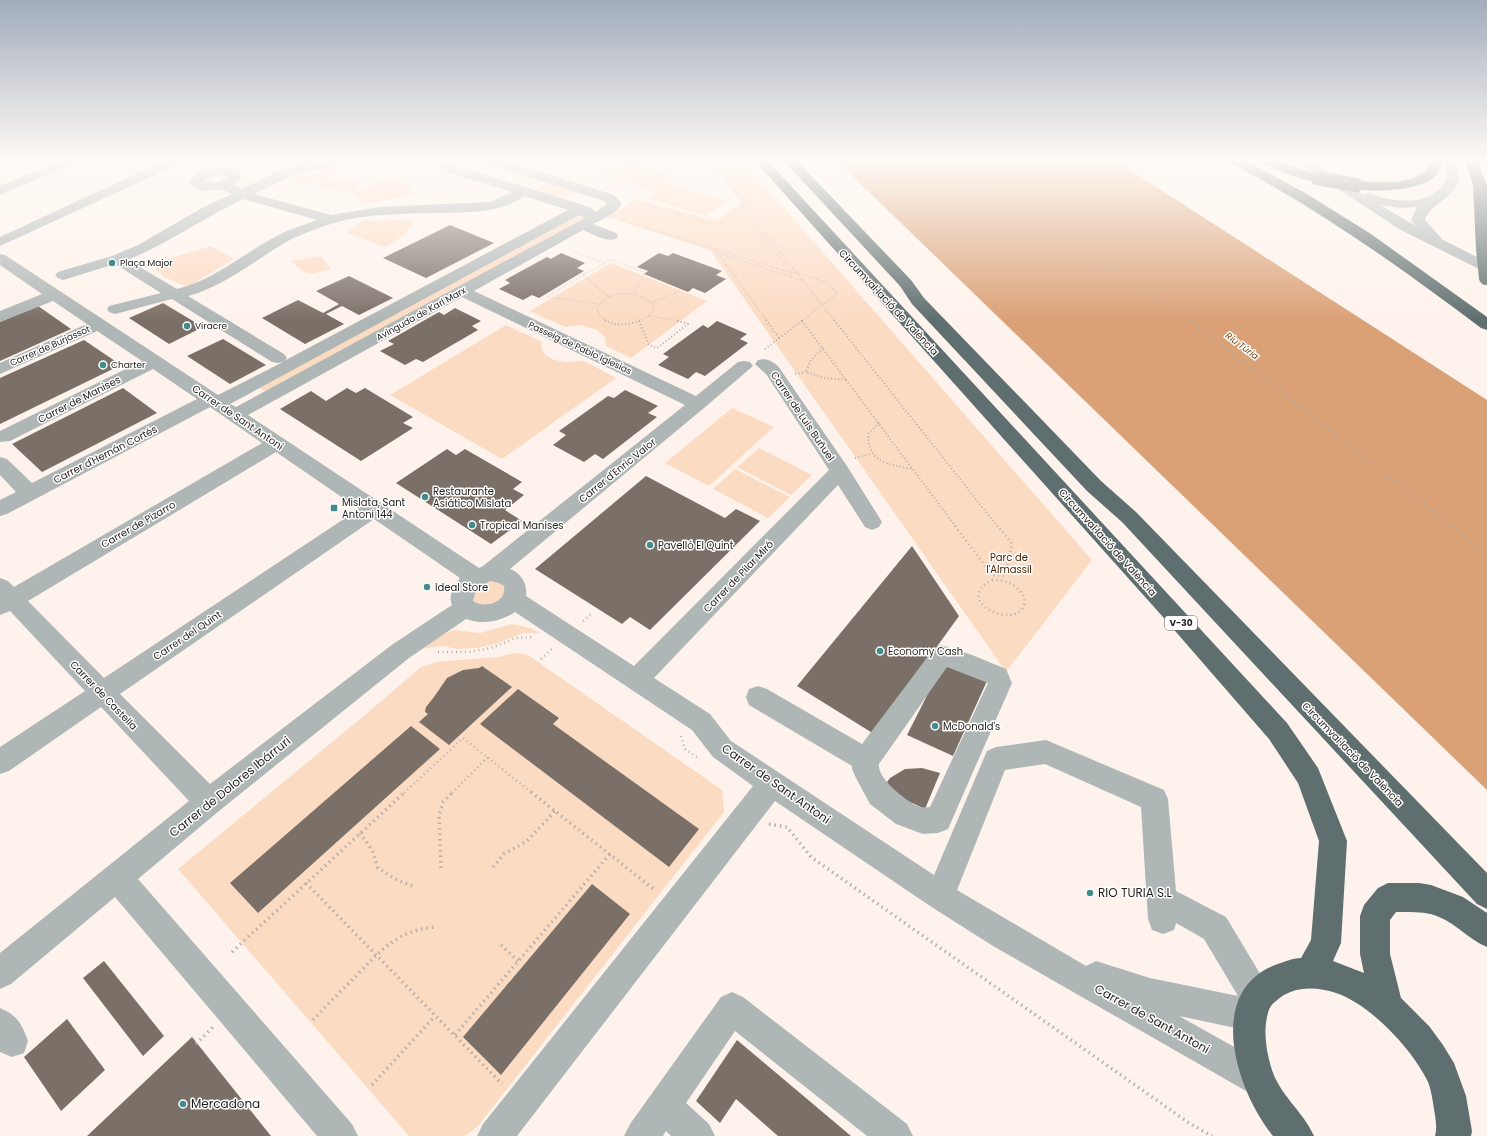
<svg xmlns="http://www.w3.org/2000/svg" width="1487" height="1136" font-family="Poppins,sans-serif">
<style>
.green{fill:#fcdbc3}
.water{fill:#daa177}
.building{fill:#7b7068}
.lines{fill:none;stroke-linecap:round;stroke-linejoin:round}
.path-far3{stroke:#b7aea9;stroke-width:1.5;stroke-dasharray:0.5 2;stroke-linecap:butt}
.path-far2{stroke:#b7aea9;stroke-width:2;stroke-dasharray:1 2.5;stroke-linecap:butt}
.path-far1{stroke:#b7aea9;stroke-width:2.5;stroke-dasharray:1 3.5;stroke-linecap:butt}
.path{stroke:#b7aea9;stroke-width:3.5;stroke-dasharray:1.5 4;stroke-linecap:butt}
.minor{fill:#afb6b6;fill-rule:evenodd}
.highway{fill:#5f6f6f;fill-rule:evenodd}
.highway-bridge{stroke:#5f6f6f;stroke-width:14}
.poi-dot{fill:#438b8c;stroke:#fff;stroke-width:1.5}
.labels{text-anchor:middle;stroke-width:3;stroke-linejoin:round;paint-order:stroke}
.far-poi-label{font-size:9px;fill:#231e1b;stroke:#fff;text-anchor:start}
.far-street-label{font-size:9px;fill:#231e1b;stroke:#fff}
.far-water-label{font-size:9px;font-style:italic;fill:#733e0d;stroke:#fff}
.shield{fill:#fff;stroke:#65625f;stroke-width:1}
.shield-label{font-size:9px;font-weight:bold;fill:#231e1b}
.street-label{font-size:10px;fill:#231e1b;stroke:#fff}
.poi-label{font-size:10px;fill:#231e1b;stroke:#fff;text-anchor:start}
.park-label{font-size:10px;fill:#4a2503;stroke:#fff}
.near-street-label{font-size:12px;fill:#231e1b;stroke:#fff}
.near-poi-label{font-size:12px;fill:#231e1b;stroke:#fff;text-anchor:start}
</style>
<rect width="100%" height="100%" fill="#fef3ec"/>
<path class="green" d="M623,161L678,177L668,184L727,201L706,216L646,198L656,192L600,175Z
M708,161H743L1092,560L1006,672L710,250L607,217L637,199L716,221L741,203Z
M333,172L331,180L346,179L361,183L353,193L318,188L319,183L294,185L297,175Z
M390,177L407,184L414,194L364,204L353,194Z
M547,182L576,191L562,199L535,190Z
M577,215L588,219L269,393L256,386Z
M415,220L404,235L385,247L347,233L361,221Z
M211,246L234,259L188,287L164,277L150,264Z
M321,256L331,269C310,274 307,277 291,261Z
M611,263L707,301L631,358L606,346L605,337L597,330L580,325L565,327L530,311Z
M506,325L542,342C538,359 560,362 572,362C574,362 578,360 581,361C589,362 608,374 616,378L502,459L390,395Z
M732,408L774,427L709,486L665,463Z
M759,448L812,475L791,495L737,467Z
M735,469L790,497L768,518L713,489Z
M490,579L505,585L507,594L494,606L472,603L471,590Z
M512,624L530,628L540,633H524L495,644L477,648L457,649L443,646L420,649L437,636L454,630L480,633Z
M516,653L528,655L722,790L724,812L478,1126L465,1136H409L178,869L366,714L421,667L437,662L458,660L498,657Z"/>
<path class="water" d="M837,161H1116L1487,400V790Z"/>
<path class="building" d="M450,225L494,243L426,278L383,258Z
M561,253L585,263L577,268L584,271L539,298L532,295L523,300L499,289L510,283L505,280L547,257L551,259Z
M659,253L668,256L673,253L722,271L716,275L726,279L705,293L693,288L688,292L644,274L648,271L637,267Z
M349,276L393,298L359,315L342,306L326,314L344,324L305,344L262,318L298,300L323,313L339,304L316,291Z
M163,303L203,327L169,344L129,318Z
M38,306L71,329L0,361V322Z
M455,308L481,321L472,326L478,330L423,362L416,359L405,365L380,351L394,344L388,341L439,312L444,315Z
M717,321L747,334L740,339L748,343L705,376L696,372L688,379L658,365L669,357L663,354L703,325L708,328Z
M223,339L266,365L230,384L187,356Z
M84,340L121,365L0,424V378Z
M123,388L157,413L42,472L12,444Z
M347,388L356,393L365,388L413,417L403,423L413,428L361,461L280,409L311,391L326,401Z
M625,390L658,406L648,413L657,417L603,459L595,454L584,462L553,445L566,435L559,431L608,396L614,398Z
M447,449L456,455L465,449L522,482L513,489L524,495L505,510L522,521L491,544L396,483Z
M646,476L725,518L736,509L760,521L650,630L630,617L622,624L535,569Z
M912,546L959,616L874,734L797,686Z
M944,662L987,681L953,756L907,735Z
M482,666L512,687L449,745L419,722L428,714L425,712L426,707L434,697L447,678L463,670L479,668Z
M518,689L559,718L553,724L699,829L669,867L480,724Z
M411,726L440,749L258,913L230,883Z
M922,768L940,773L925,809L882,789L890,778L905,769Z
M592,884L630,914L501,1075L463,1037Z
M104,961L164,1036L143,1056L83,978Z
M67,1019L105,1070L61,1111L24,1057Z
M192,1037L271,1136H87L156,1071Z
M737,1040L851,1136H778L736,1099L720,1123L696,1101Z"/>
<g class="lines">
<path class="path-far3" d="M711,161L745,203L740,207L791,272
M719,161L751,201L744,207L797,273
M947,161L1192,321
M632,204L635,202L719,226L744,207
M621,220L792,273H797
M571,250L604,263L611,259L643,272L644,276L633,294
M716,250L767,321
M720,254L801,280
M604,264L583,275L609,297
M797,273L829,283L837,294L822,305Z
M583,275L547,297L599,304
M651,303L680,291
M649,316L681,321
M606,321L600,316L597,309C605,289 640,289 653,305C654,314 646,318 639,321
M802,321L822,305L835,321"/>
<path class="path-far2" d="M605,320C617,327 629,325 641,320
M766,320L779,338
M834,320L998,527
M1190,320L1453,527
M639,321L649,345L657,348L688,324L675,320
M802,321L956,527
M802,321L803,320
M823,348L811,360L806,372L825,378L847,380
M765,349L802,321
M795,374L806,372
M879,423L868,434C868,463 888,464 912,469
M855,458L871,454"/>
<path class="path-far1" d="M955,526L992,575L1005,576L1012,544L998,526
M1452,526L1469,539L1487,558
M992,580C1002,580 1011,582 1018,589C1022,593 1026,599 1024,605C1016,631 951,601 992,580Z
M583,621L593,612
M438,652H469L491,648L516,638L533,637
M541,659L553,648
M681,736L685,749L700,759
M404,793L463,738L532,793
M452,793L488,757"/>
<path class="path" d="M531,792L656,891
M769,824L787,827L811,857L1189,1123L1212,1136
M360,833L372,850L378,868L395,879L412,886
M493,867L504,854L527,841L555,811
M441,868L439,815L443,802L453,792
M306,883L502,1084
M501,945L518,961
M232,952L405,792
M313,1020C327,1005 342,990 356,976C380,951 398,930 435,927
M455,1035L610,854
M196,1044L213,1027
M372,1085L435,1016"/>
<path class="minor" d="M58,161H75L73,164L0,195V186Z
M164,161H181L179,164L0,246V237Z
M321,161H347L345,164L292,175L254,194L331,215L380,207L490,202L512,192L447,172L432,161H448L457,166L592,208L595,212L607,204L604,201L488,164L486,161H506L614,195L622,204C615,214 603,219 593,224L616,233L618,236L616,239C605,242 593,234 583,230L474,291L696,396L738,362L744,361L750,362L753,366L704,408L510,569C521,573 528,584 526,596L634,666L829,470L766,374L755,364L758,360C767,358 771,361 778,366L847,466L882,522L879,527L872,530L865,527L838,485L654,678L710,714L731,741L934,875L987,751L996,747L1046,740L1164,790L1168,799L1176,891L1226,917L1268,987L1273,998L1268,1009L1264,1011L1266,1015L1261,1026L1250,1031L1179,1016L1270,1067L1275,1079L1270,1091L1258,1096L1246,1091L993,946L930,906L775,801L517,1136H477L483,1124L753,786L713,757L692,730L515,612C500,622 483,625 466,619L409,658L219,811L138,879L352,1124L358,1136H317L115,897L11,984L0,989V953L189,801L101,707L9,771L0,774V747L85,691L10,611L0,615V578L8,581L14,587L262,443L210,407L7,514L0,516V500L16,492L0,475V457L7,459L32,483L197,399L153,369L10,441L0,442V431L142,361L97,331L0,374V363L87,324L53,301L0,322V311L42,294L0,265V254L5,255L218,395L283,362L278,363L272,362L172,299L115,314L109,312L107,309L109,306L161,293L115,264L63,280L58,278L55,275L58,272L112,256L138,245L202,208L232,194C229,193 225,190 222,190C212,188 199,196 190,183C198,165 223,166 239,170L241,178L234,185L242,189L283,169ZM221,175L228,177L216,183L204,182L211,177ZM524,196L568,210L284,361L287,358L284,354L188,296C224,286 254,261 286,242C299,235 320,227 334,223C368,213 405,214 440,213C468,212 500,214 524,196ZM243,199L317,220C304,225 289,229 277,236C244,253 214,280 177,289L128,260C168,243 204,218 243,199ZM579,215L585,218L236,407L230,404ZM462,297L685,405L483,566L479,568L248,415ZM276,452L359,509L104,678L28,601ZM374,519L460,578C454,585 448,596 452,605L393,644L210,784L120,694ZM490,581L499,583L504,586C507,603 484,609 473,601L476,590ZM1045,764L1141,807L1148,919L1152,930L1163,934L1174,930L1176,923L1204,939L1238,996L1150,978L1096,961L1086,966L957,890L1005,770Z
M1296,161H1311L1363,194C1371,192 1377,196 1384,198C1410,203 1433,203 1447,178L1444,161H1456C1457,166 1459,172 1459,177C1459,196 1430,203 1425,220L1443,240L1487,262V273L1399,229ZM1380,205L1400,208L1417,207L1411,220L1416,226Z
M941,645L972,655L1006,669L1012,683L948,829L938,833L923,834L896,824L870,804L856,778L852,769V766L749,705L746,697L749,689L758,686L767,689L862,744L923,663L933,648ZM947,667L988,683L930,807C924,808 919,807 915,805C903,798 877,778 879,764Z
M732,992L743,997L907,1124L913,1136H867L735,1031L686,1103L709,1124L715,1136H671L666,1131L663,1136H624L630,1124L721,997Z
M0,1008C17,1015 22,1024 28,1041L24,1053L12,1057L0,1052Z"/>
<path class="highway" d="M755,161H768L1287,723L1318,768L1347,841L1341,943L1333,961L1364,973L1360,954V916L1364,905L1378,888L1388,883H1419L1431,885L1463,897L1487,913V947C1469,940 1457,924 1439,917C1426,911 1410,912 1396,912L1390,920V954L1401,998L1429,1026L1443,1045L1454,1063L1466,1096L1472,1131L1471,1136H1435C1437,1129 1436,1122 1435,1115C1433,1104 1432,1092 1428,1082C1413,1050 1370,1004 1336,993C1315,986 1292,986 1276,1001C1272,1004 1269,1008 1268,1013C1263,1030 1266,1050 1271,1067C1279,1095 1303,1111 1314,1136H1273C1237,1092 1204,993 1275,965C1284,962 1292,958 1301,958L1311,940L1319,841L1298,783L1269,739L1163,617Z
M784,161H797L911,280L924,298L1101,481L1136,512L1487,873V909L1477,904L1122,522L1087,491L912,304L900,286Z
M1230,161H1246L1307,194L1371,234L1487,317V330L1481,328C1401,268 1321,210 1232,164Z
M1260,161H1278L1299,169L1322,175L1323,178L1322,181C1308,184 1275,169 1262,164Z
M1432,161H1444C1441,169 1438,174 1432,179C1415,191 1371,193 1351,188L1349,185L1351,182L1356,181C1380,182 1420,188 1432,161Z
M1465,161H1477L1487,185V252H1478L1476,249L1473,185Z"/>
<path class="highway-bridge" d="M1317,178L1356,185
M1483,249L1486,278"/>
</g>
<linearGradient id="sky" x2="0" y2="1"><stop stop-color="#a2acbb"/><stop offset="0.5" stop-color="#fffaf6"/><stop offset="1" stop-color="#fffaf6" stop-opacity="0"/></linearGradient>
<rect width="1487" height="320" fill="url(#sky)"/>
<g class="poi-dot">
<circle cx="112" cy="263" r="4"/>
<circle cx="187" cy="326" r="4"/>
<circle cx="103" cy="365" r="4"/>
<circle cx="425" cy="497" r="4"/>
<rect x="330" y="504" width="8" height="8" rx="2"/>
<circle cx="472" cy="525" r="4"/>
<circle cx="650" cy="545" r="4"/>
<circle cx="427" cy="587" r="4"/>
<circle cx="880" cy="651" r="4"/>
<circle cx="935" cy="726" r="4"/>
<circle cx="1090" cy="893" r="4"/>
<circle cx="183" cy="1104" r="4"/>
</g>
<g class="labels">
<g class="far-poi-label">
<text x="120" y="266">Plaça Major</text>
<text x="195" y="329">Viracre</text>
<text x="111" y="368">Charter</text>
</g>
<g class="far-street-label">
<text transform="translate(421 314) rotate(-29)" y="3">Avinguda de Karl Marx</text>
<text transform="translate(50 346) rotate(-24)" y="3">Carrer de Burjassot</text>
<text transform="translate(580 348) rotate(25)" y="3">Passeig de Pablo Iglesias</text>
</g>
<g class="far-water-label">
<text transform="translate(1242 346) rotate(37)" y="3">Riu Túria</text>
</g>
<rect class="shield" x="1165" y="616" width="32" height="14" rx="3"/>
<g class="shield-label">
<text x="1181" y="626">V-30</text>
</g>
<g class="street-label">
<text transform="translate(889 302) rotate(47)" y="4">Circumval·lació de València</text>
<text transform="translate(79 399) rotate(-27)" y="4">Carrer de Manises</text>
<text transform="translate(803 416) rotate(56)" y="4">Carrer de Luis Buñuel</text>
<text transform="translate(238 417) rotate(34)" y="4">Carrer de Sant Antoni</text>
<text transform="translate(105 454) rotate(-27)" y="4">Carrer d'Hernán Cortés</text>
<text transform="translate(617 470) rotate(-39)" y="4">Carrer d'Enric Valor</text>
<text transform="translate(138 524) rotate(-30)" y="4">Carrer de Pizarro</text>
<text transform="translate(1108 542) rotate(48)" y="4">Circumval·lació de València</text>
<text transform="translate(738 576) rotate(-46)" y="4">Carrer de Pilar Miró</text>
<text transform="translate(187 635) rotate(-34)" y="4">Carrer del Quint</text>
<text transform="translate(104 695) rotate(46)" y="4">Carrer de Castella</text>
<text transform="translate(1353 754) rotate(46)" y="4">Circumval·lació de València</text>
</g>
<g class="poi-label">
<text x="433" y="495">Restaurante<tspan x="433" dy="12">Asiático Mislata</tspan></text>
<text x="342" y="506">Mislata, Sant<tspan x="342" dy="12">Antoni 144</tspan></text>
<text x="480" y="529">Tropical Manises</text>
<text x="658" y="549">Pavelló El Quint</text>
<text x="435" y="591">Ideal Store</text>
<text x="888" y="655">Economy Cash</text>
<text x="943" y="730">McDonald's</text>
</g>
<g class="park-label">
<text x="1009" y="561">Parc de<tspan x="1009" dy="12">l'Almassil</tspan></text>
</g>
<g class="near-street-label">
<text transform="translate(776 784) rotate(35)" y="4">Carrer de Sant Antoni</text>
<text transform="translate(230 787) rotate(-39)" y="4">Carrer de Dolores Ibárruri</text>
<text transform="translate(1152 1019) rotate(29)" y="4">Carrer de Sant Antoni</text>
</g>
<g class="near-poi-label">
<text x="1098" y="897">RIO TURIA S.L</text>
<text x="191" y="1108">Mercadona</text>
</g>
</g>
</svg>
